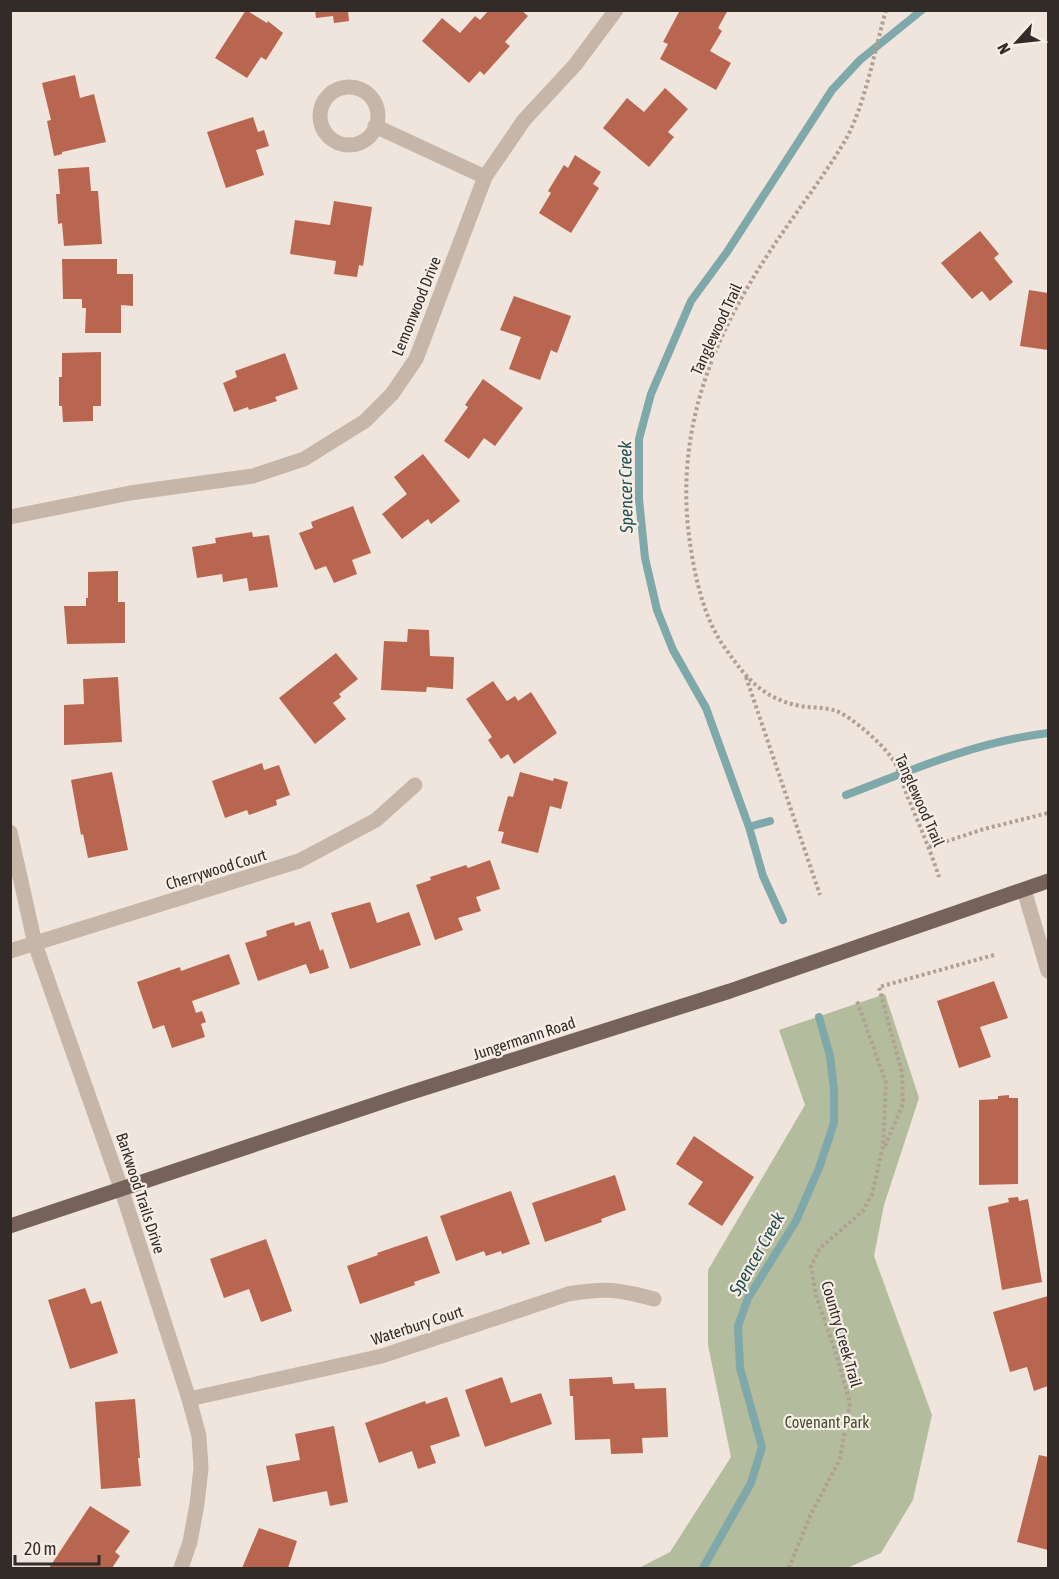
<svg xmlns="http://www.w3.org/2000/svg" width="1059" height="1579" font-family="'Asap Condensed',sans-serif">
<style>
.green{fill:#b3bc9d}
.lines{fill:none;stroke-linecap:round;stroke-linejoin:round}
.stream{stroke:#7ea8a9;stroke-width:8}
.building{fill:#b96650}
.path{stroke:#b19f93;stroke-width:4;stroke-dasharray:3 3;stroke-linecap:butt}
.street{stroke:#c6b5a9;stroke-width:15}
.primary{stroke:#74625b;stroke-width:15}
.labels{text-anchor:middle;stroke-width:4.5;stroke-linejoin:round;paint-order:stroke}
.street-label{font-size:16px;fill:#332b28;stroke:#f7efe7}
.park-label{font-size:16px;fill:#444f2e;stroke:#f7efe7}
.water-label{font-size:18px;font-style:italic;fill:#224f50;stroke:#f7efe7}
</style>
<rect width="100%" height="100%" fill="#efe5dc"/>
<path class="green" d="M885,994L919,1098L884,1205L874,1256L932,1415L913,1500L881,1553L847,1568H639L670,1552L731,1457L708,1345V1270L805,1105L779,1030Z"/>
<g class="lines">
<path class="stream" d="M846,795C914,769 976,742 1048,733
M749,827L770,821
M783,920L763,876L749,827L706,708L673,650L657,610L645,558L639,499V439L651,394L691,301L727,252L832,90L860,60L922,10
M703,1568L751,1483L762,1447L740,1368L738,1326L748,1298L796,1221L819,1168L834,1123V1090L830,1056L819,1017"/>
</g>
<path class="building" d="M246,10L267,23L268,21L283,33L266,60L261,57L247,78L215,58Z
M315,10H348L349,21L334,23L333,16L316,18Z
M489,10H521L528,16L505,42L510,46L484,75L480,71L469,83L422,41L442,18L460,33L475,16L480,20Z
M680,10H728L718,28L722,31L710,51L731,63L716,90L660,59L668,44L663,42Z
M75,75L80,98L94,94L106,142L62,152V154L54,156L47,121L51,120L42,83Z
M665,88L688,109L668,132L674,137L649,167L603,128L627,98L644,112Z
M253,117L258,132L264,130L269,146L256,150L264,175L226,188L207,132Z
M575,155L601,172L593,184L599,188L571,233L539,213L551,193L548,191L564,165L568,168Z
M89,167L91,191H98L102,244L64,246L62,223L58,224L56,194H60L58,169Z
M334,201L372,207L363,266L359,265L357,277L334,274L336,261L290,254L295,220L330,225Z
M980,231L999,254L994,258L1013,282L990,301L982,291L972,299L941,263Z
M62,259H117V274H133V306L121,305V333H85L86,308H82V299H63Z
M1029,290L1048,293V350L1020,346Z
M514,296L571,316L557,353L551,350L540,380L509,369L521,337L500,330Z
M101,352V406H93V421L63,422L62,406H59V377H62V353Z
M285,353L298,389L275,397L277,401L249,410L248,407L234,412L223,383L237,377L235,371Z
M483,379L523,408L495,446L484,438L469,459L444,441L468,407L465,405Z
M423,454L460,501L431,524L428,519L402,539L382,514L407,494L394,477Z
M353,506L371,553L352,560L357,574L334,583L326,566L315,570L299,533L313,528L311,522Z
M252,532L253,537L269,535L278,587L249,591L247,578L223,582L222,574L197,578L192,547L216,543L215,538Z
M118,571V602H125V643L67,644L64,606H86V598H88V572Z
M408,629L429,630L430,656L454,657L453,689L427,687L426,692L381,690L384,641L407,642Z
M336,653L358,679L339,694L341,697L333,703L346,719L315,744L279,698Z
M118,677L122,742L64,745V705L84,704L83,679Z
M493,681L507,701L515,696L518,701L531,692L557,733L514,764L508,754L501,759L488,740L492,737L466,699Z
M262,763L264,770L279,765L290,795L276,800L277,805L249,815L247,810L225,818L212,781Z
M112,772L128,850L88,858L83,834L81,835L71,780Z
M520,772L553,781L554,778L568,782L561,809L550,806L538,853L501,843L504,832L498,831L508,796L513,797Z
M490,860L500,889L476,897L481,911L458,918L463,930L435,940L416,885L431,880L430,877L466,865L468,868Z
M370,902L377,923L409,912L421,945L350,969L331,913Z
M310,921L320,951L323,949L329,968L310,974L306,964L258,981L245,943L267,936L266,931L294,922L295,926Z
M229,954L240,984L192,1001L196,1013L202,1011L206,1022L201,1024L205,1037L172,1048L164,1025L153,1029L137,982L180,967L181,971Z
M994,981L1008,1018L980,1027L991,1057L959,1068L937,1001Z
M1009,1095V1098H1018V1184L979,1185V1100L998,1099V1096Z
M694,1136L754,1177L722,1226L688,1204L703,1182L676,1164Z
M615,1175L626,1210L601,1219L602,1222L545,1242L532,1203Z
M511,1191L530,1244L502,1254L501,1251L486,1256L484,1251L456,1261L440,1216Z
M1018,1197L1019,1201L1028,1199L1042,1282L1002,1290L988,1207L1009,1202L1008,1198Z
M427,1236L440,1273L414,1282L415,1285L360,1304L347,1266L378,1255L377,1253Z
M266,1239L292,1311L261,1322L249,1289L224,1298L210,1259Z
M85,1288L91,1304L101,1301L118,1353L70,1369L48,1300Z
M1048,1296V1386L1034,1391L1027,1367L1010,1372L993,1312Z
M502,1377L511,1403L541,1393L552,1424L485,1447L465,1390Z
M612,1377L613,1384L634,1383L635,1389L666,1388L668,1437L642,1438L643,1453L611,1454L610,1439L575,1440L573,1396H570L569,1379Z
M447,1397L460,1436L430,1446L436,1463L418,1469L412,1451L379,1463L365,1423L425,1401L426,1404Z
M135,1399L140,1458H138L141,1486L101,1489L95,1402Z
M334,1426L348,1502L330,1506L327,1491L273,1502L266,1466L300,1460L295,1434Z
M1039,1455L1048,1457V1550L1017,1542Z
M90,1506L130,1531L115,1552L120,1556L112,1568H49Z
M259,1528L297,1541L288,1568H242Z"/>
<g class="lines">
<path class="path" d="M886,10C875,49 865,105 846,139C822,180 791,218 765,259C710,344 676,433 689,536C694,573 703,618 725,648C747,679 762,698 800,706C812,708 825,707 836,711C851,716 882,744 891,757C899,767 902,783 907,795C918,822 930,849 939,877
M746,677L820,895
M929,847L984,829L1048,813
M885,1146L903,1104L902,1073L879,987L994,955
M789,1568L810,1516L840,1459L850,1403L836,1353L816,1296L811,1266L820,1248L863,1211L872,1194L883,1146L886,1083L857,1001"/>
<path class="street" d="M320 116a29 29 0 1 1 58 0a29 29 0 1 1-58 0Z
M375,126L485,177
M10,517L130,493L253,476L304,459L365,421L392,394L416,359L485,177L524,120L575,65L616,10
M10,832L35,944L121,1188L189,1399L199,1436L201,1468L197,1504L190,1542L181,1568
M1024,890L1048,971
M10,951L299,861L376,820L415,785
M189,1399L382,1356L568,1294C606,1288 617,1289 654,1299"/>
<path class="primary" d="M10,1226L403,1095L730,991L1048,881"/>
</g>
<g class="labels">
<g class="street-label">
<text transform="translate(416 306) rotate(-68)" y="6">Lemonwood Drive</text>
<text transform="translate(716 329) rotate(-65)" y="6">Tanglewood Trail</text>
<text transform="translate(920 800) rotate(66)" y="6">Tanglewood Trail</text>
<text transform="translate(216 869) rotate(-17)" y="6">Cherrywood Court</text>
<text transform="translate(524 1038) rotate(-18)" y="6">Jungermann Road</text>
<text transform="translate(141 1193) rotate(72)" y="6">Barkwood Trails Drive</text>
<text transform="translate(417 1325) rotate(-18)" y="6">Waterbury Court</text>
<text transform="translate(842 1334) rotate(74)" y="6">Country Creek Trail</text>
</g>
<g class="park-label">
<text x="827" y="1428">Covenant Park</text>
</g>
<g class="water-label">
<text transform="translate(626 487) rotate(-91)" y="6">Spencer Creek</text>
<text transform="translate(757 1254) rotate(-60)" y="6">Spencer Creek</text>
</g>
</g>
<rect width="1059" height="1579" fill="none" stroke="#332b28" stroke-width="24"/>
<g transform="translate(1017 42) rotate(243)" stroke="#f7efe7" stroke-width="4.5" paint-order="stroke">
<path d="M0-4.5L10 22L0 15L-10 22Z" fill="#332b28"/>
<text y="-9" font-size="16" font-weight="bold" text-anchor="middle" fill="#332b28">N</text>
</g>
<path d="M15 1555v9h84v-9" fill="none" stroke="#332b28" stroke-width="3"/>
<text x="24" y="1555" font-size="18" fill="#332b28" stroke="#f7efe7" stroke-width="4.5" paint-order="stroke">20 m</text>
</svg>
